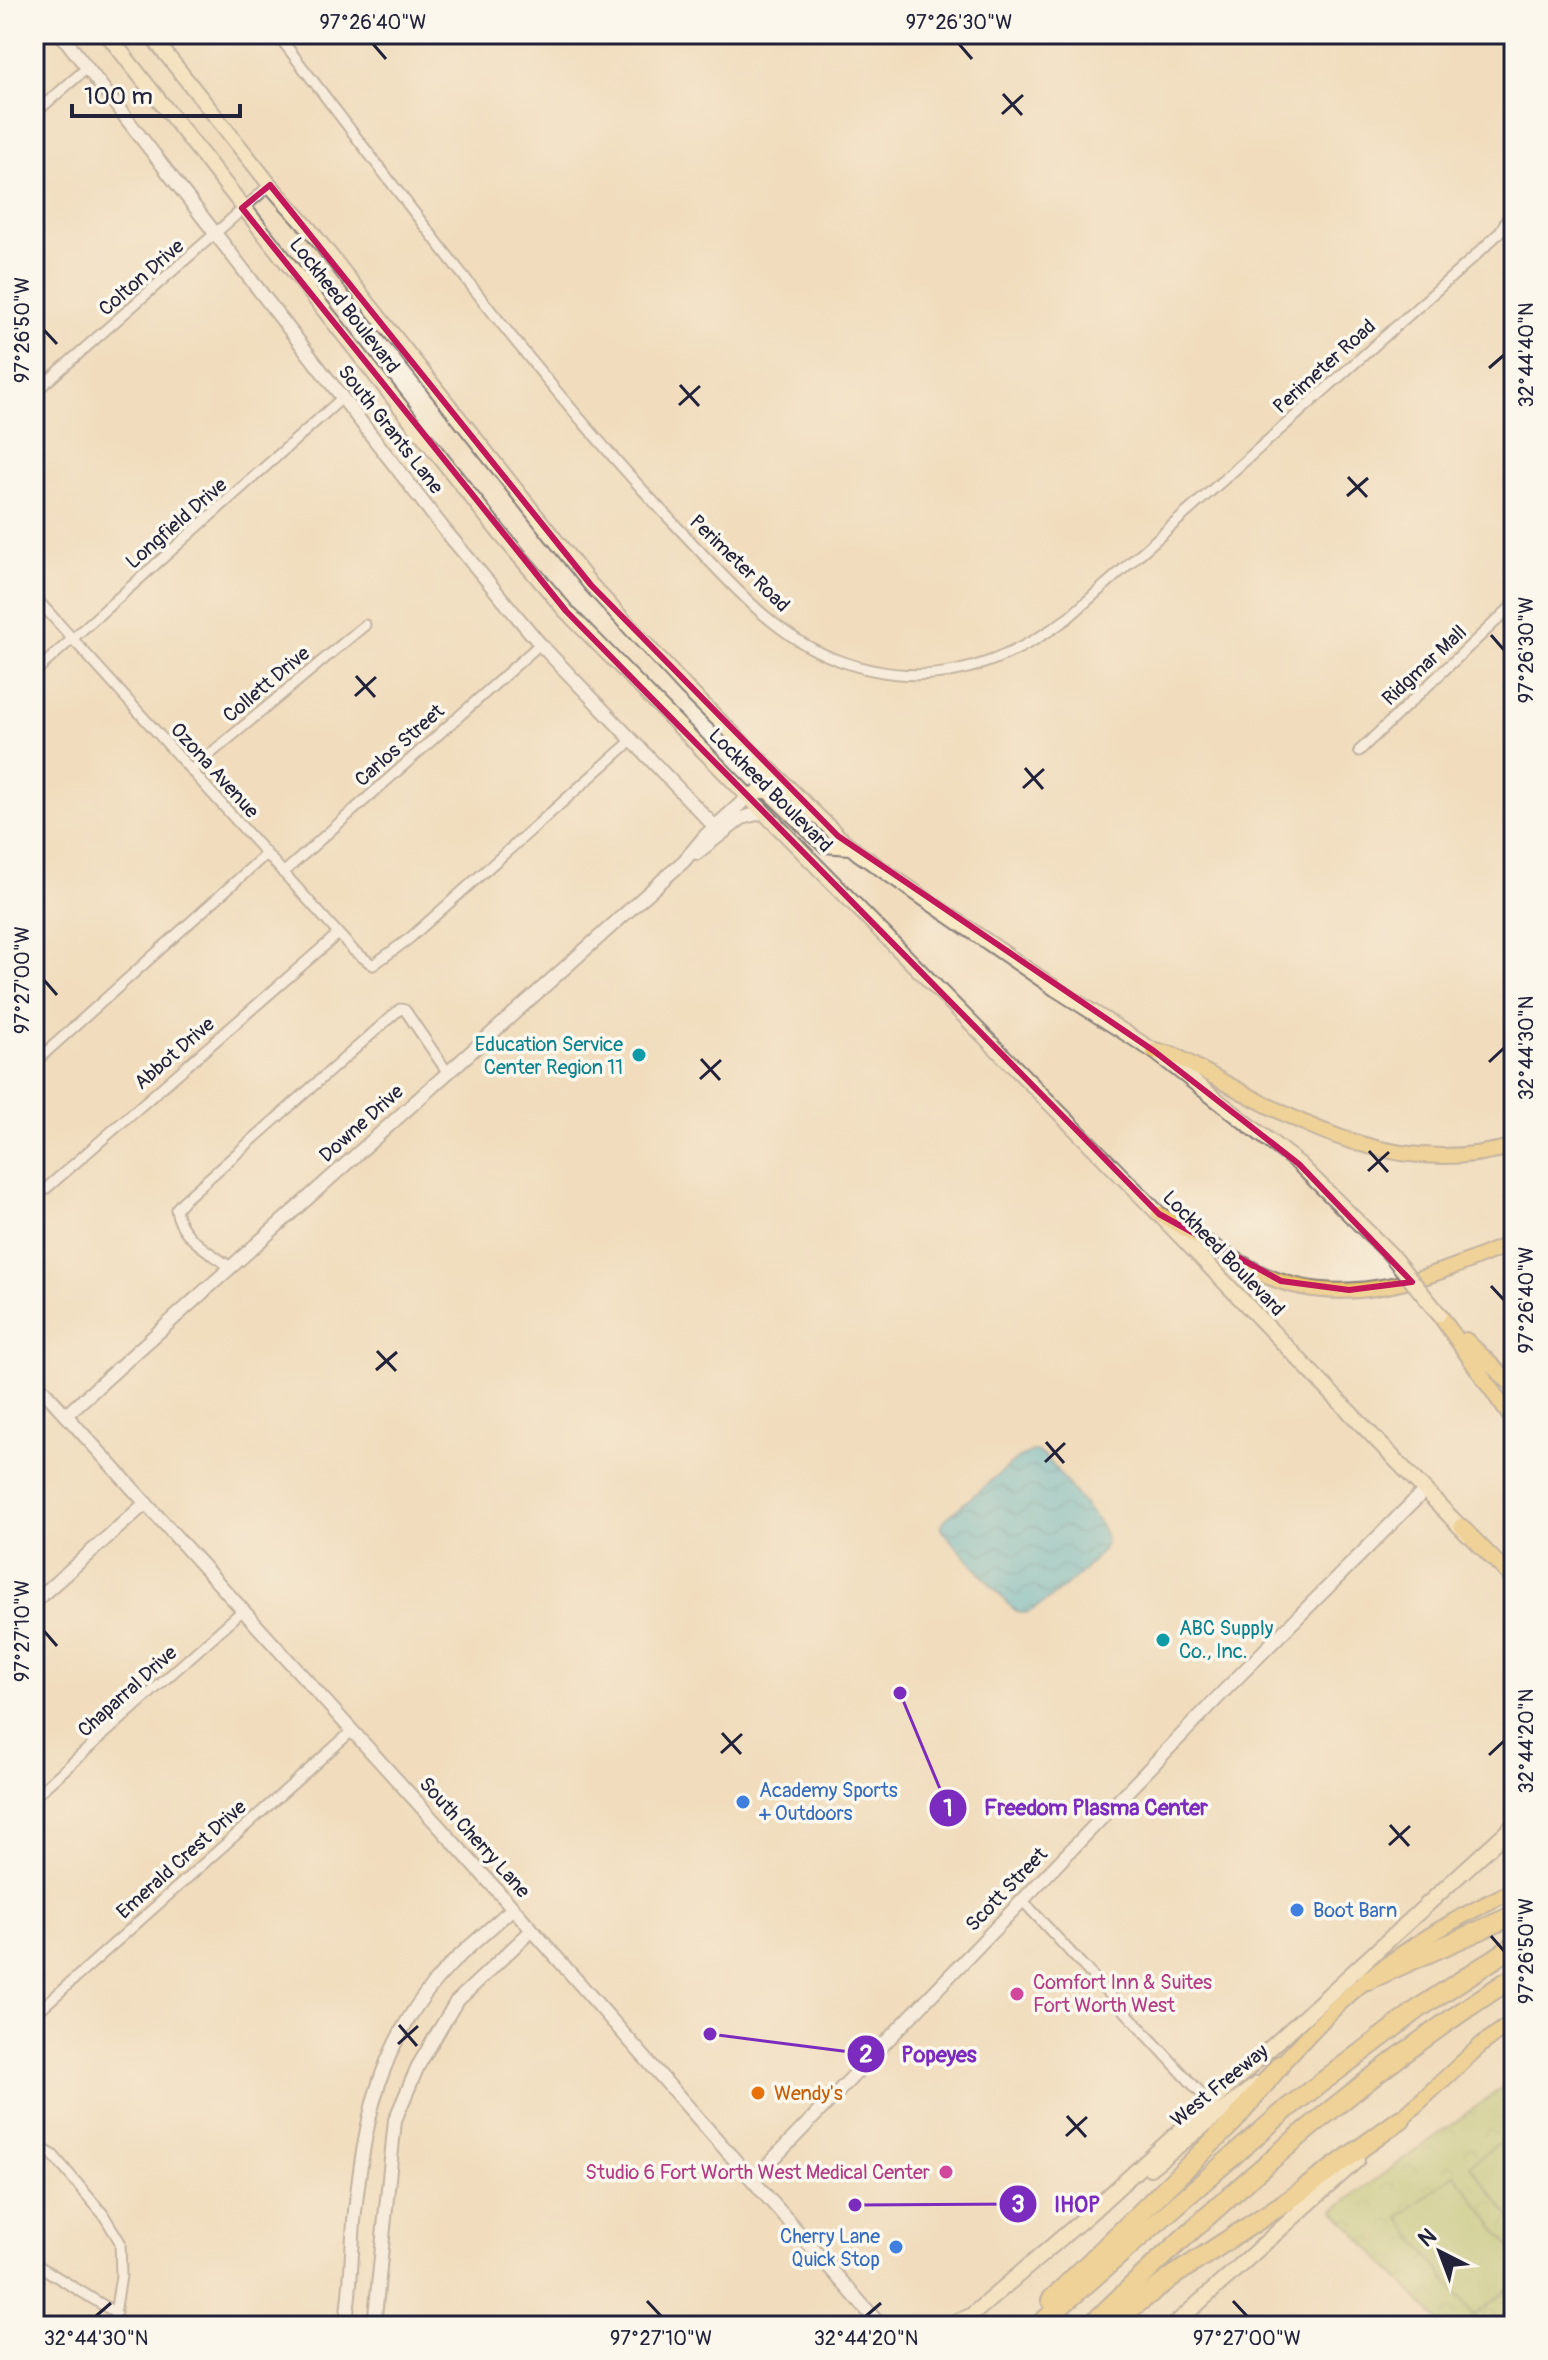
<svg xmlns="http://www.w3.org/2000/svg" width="1548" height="2360" font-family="Pangolin,sans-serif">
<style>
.park{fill:url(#park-crowns);stroke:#677251;stroke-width:2}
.pitch{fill:#acc267;stroke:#677251;stroke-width:2}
.water{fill:url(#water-waves);stroke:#3c6f88;stroke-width:2}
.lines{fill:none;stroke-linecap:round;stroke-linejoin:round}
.minor-casing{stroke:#8a807c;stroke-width:13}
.tertiary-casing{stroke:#8a807c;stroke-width:16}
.secondary-casing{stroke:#8a807c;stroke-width:18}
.primary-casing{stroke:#8a807c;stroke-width:18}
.motorway-casing{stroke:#8a807c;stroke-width:22}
.minor{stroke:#fff;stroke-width:9}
.tertiary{stroke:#fff;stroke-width:12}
.secondary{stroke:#f8e8c3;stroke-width:14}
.primary{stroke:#eec569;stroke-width:14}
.motorway{stroke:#eec569;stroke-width:18}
.secondary-bridge-casing{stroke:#8a807c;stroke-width:18;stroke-linecap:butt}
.secondary-bridge{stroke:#f8e8c3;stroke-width:14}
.marked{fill:none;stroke:#c2185b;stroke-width:6;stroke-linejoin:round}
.ticks{fill:none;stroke:#22223b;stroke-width:3}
.culture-dot{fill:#0f9aa8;stroke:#fbf7ec;stroke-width:3}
.shop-dot{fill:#3f7fe0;stroke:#fbf7ec;stroke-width:3}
.hotel-dot{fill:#d1479c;stroke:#fbf7ec;stroke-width:3}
.food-dot{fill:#e8710a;stroke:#fbf7ec;stroke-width:3}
.labels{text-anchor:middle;stroke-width:7;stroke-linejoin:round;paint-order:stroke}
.street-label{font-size:20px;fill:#22223b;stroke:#fbf7ec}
.culture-label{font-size:20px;fill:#0d838f;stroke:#fbf7ec;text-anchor:end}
.shop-label{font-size:20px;fill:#366cbe;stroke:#fbf7ec;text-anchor:start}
.hotel-label{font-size:20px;fill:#b23c85;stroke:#fbf7ec;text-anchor:start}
.food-label{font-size:20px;fill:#c56008;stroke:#fbf7ec;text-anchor:start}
.leader{fill:none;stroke:#7b2cbf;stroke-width:3}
.callout-dot{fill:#7b2cbf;stroke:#fbf7ec;stroke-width:3}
.mark-label{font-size:24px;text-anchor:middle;font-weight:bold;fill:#fff}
.callout-label{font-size:22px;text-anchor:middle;font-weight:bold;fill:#7b2cbf;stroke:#fbf7ec;stroke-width:7;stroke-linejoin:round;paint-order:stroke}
.neatline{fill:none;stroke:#22223b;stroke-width:3}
.ticks-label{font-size:20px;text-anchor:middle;fill:#22223b}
</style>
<defs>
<pattern id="park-crowns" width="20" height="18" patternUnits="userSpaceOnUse" patternTransform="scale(2)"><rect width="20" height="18" fill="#acc267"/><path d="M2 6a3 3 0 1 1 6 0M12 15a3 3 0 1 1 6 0" fill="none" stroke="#94a65a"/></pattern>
<pattern id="water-waves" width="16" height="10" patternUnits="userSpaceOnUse" patternTransform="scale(2)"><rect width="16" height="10" fill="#56bcd4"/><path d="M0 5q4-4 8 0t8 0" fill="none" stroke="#4798ad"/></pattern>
</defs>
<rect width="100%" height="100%" fill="#fbf7ec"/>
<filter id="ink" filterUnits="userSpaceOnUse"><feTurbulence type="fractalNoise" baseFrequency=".0125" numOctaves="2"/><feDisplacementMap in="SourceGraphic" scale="16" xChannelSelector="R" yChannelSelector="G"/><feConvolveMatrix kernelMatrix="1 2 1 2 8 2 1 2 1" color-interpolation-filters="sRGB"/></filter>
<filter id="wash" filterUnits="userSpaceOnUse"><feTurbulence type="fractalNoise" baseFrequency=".006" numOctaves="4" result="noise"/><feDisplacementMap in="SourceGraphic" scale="32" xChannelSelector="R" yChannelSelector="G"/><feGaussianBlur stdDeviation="1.8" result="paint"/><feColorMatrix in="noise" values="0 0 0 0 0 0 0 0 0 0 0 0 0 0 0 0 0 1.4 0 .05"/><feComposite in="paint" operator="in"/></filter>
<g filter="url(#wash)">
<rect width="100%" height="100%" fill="#f1ddbd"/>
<path class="park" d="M1514,2079V2326H1443L1334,2210Z"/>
<path class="pitch" d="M1514,2131V2222L1470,2165Z
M1455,2174L1514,2252V2285L1474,2316L1399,2217Z"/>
<path class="water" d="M1035,1451L1046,1457L1101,1526C1104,1532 1107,1538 1105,1544C1102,1558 1039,1611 1025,1613C1018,1614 1013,1608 1008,1604L941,1529L944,1520L1017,1459Z"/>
</g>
<g filter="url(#ink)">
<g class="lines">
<g class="minor-casing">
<path id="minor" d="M277,34C408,203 534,377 682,532C727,579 772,635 835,659C921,692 995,671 1068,618L1473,258L1500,232L1514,206
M34,114L88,67
M34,393L270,185
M34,596L354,951L373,965L410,938L631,741
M34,673L341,399
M1359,751L1514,604
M191,770L365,625
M283,873L540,644
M34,1063L266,854
M34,1199L338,934
M230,1267C209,1251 180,1238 176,1209L183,1201L400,1009L405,1010L448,1073
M34,1397L41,1387
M34,1797L243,1610
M1023,1901L1209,2102
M34,2015L352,1731
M34,2144L53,2155L103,2214L120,2242L121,2276L113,2326
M34,2263L116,2313"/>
</g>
<g class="tertiary-casing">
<path id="tertiary" d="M61,34L443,528L540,644L715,827
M697,853L742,818L764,812
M34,1380L513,1908L881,2326
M66,1415L684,861L705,836L749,796
M34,1602L146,1503
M753,2180L1225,1690L1424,1491
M345,2326C352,2288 351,2249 355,2211C364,2130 375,2060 426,1993C450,1961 483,1935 513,1908
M374,2326L395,2120L418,2066L456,2002L532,1930"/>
</g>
<g class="secondary-casing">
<path id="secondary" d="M107,34L499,532L566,611L1159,1214L1468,1535
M150,34L270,185L310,230L591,585L686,688L838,836L858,853L1056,989L1154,1051L1299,1164L1390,1254
M749,796L760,791H768L824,845L850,847
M1150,2168L1257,2084
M1089,2214L1514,1825
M879,2324L885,2326
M945,2326L968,2317
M959,2326L1095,2209
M1173,2326L1357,2160"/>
</g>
<g class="primary-casing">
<path id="primary" d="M1154,1051L1172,1054C1282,1112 1383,1183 1514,1146
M1159,1214C1193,1233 1226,1256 1260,1273C1345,1314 1435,1276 1514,1242
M1439,1314L1514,1422
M1466,1340L1514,1387
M1461,1526L1514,1580
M1280,2065C1299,2046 1316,2026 1336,2007C1387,1958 1450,1920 1514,1890
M1401,2119L1482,2044L1514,2021"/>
</g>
<g class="motorway-casing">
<path id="motorway" d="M1368,1980L1514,1915
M1051,2300L1233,2122L1280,2065
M1038,2326L1289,2107L1421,2007L1514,1946
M1090,2326C1222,2199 1359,2076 1514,1977
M1108,2326L1173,2276L1289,2200L1401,2119"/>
</g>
<use href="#minor" class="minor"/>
<use href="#tertiary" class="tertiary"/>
<use href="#secondary" class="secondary"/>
<use href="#primary" class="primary"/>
<use href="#motorway" class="motorway"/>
<g class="secondary-bridge-casing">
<path id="secondary-bridge" d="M1390,1254L1439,1314"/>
</g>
<use href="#secondary-bridge" class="secondary-bridge"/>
</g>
</g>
<path d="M0 0H1548V2360H0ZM270,185L591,585L838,836L1154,1051L1299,1164L1412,1282L1349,1290L1281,1281L1159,1214L566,611L242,208Z" fill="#f1ddbd" fill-opacity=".55" fill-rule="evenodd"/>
<path class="marked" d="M270,185L591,585L838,836L1154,1051L1299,1164L1412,1282L1349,1290L1281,1281L1159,1214L566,611L242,208Z"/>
<path class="ticks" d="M373,44L386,59M959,44L972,59M1003,94L1022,115M1002,114L1023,95M44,330L57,344M1489,368L1504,355M680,385L699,406M679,405L700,386M1348,477L1367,497M1347,496L1368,478M1491,635L1504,650M356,676L375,697M355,696L376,677M1025,768L1043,789M1023,788L1044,769M44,980L57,995M701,1059L720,1080M1489,1062L1504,1048M700,1079L721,1060M1369,1151L1388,1172M1368,1171L1389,1152M1491,1286L1504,1300M377,1351L396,1371M376,1370L397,1352M1046,1442L1064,1463M1045,1462L1065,1443M44,1631L57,1646M722,1733L741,1754M721,1753L742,1734M1489,1755L1504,1741M1390,1825L1409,1846M1389,1845L1410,1826M1491,1936L1504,1951M399,2025L417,2046M398,2044L418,2026M1067,2116L1086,2137M1066,2136L1087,2117M647,2301L661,2316M1233,2301L1247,2316M96,2316L111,2303M866,2316L881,2303"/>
<g class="culture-dot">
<circle cx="639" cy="1055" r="8"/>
<circle cx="1163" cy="1640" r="8"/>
</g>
<g class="shop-dot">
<circle cx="743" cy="1802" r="8"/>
<circle cx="1297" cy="1910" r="8"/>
<circle cx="896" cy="2247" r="8"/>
</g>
<g class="hotel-dot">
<circle cx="1017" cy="1994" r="8"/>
<circle cx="946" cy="2172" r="8"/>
</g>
<circle class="food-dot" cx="758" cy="2093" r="8"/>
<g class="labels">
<g class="street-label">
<text transform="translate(141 277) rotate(-41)" y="7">Colton Drive</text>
<text transform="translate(345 305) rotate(52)" y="7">Lockheed Boulevard</text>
<text transform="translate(1324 366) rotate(-42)" y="7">Perimeter Road</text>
<text transform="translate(391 429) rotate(52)" y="7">South Grants Lane</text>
<text transform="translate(176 523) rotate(-41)" y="7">Longfield Drive</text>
<text transform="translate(740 563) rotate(44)" y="7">Perimeter Road</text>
<text transform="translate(1424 665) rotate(-43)" y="7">Ridgmar Mall</text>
<text transform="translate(266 684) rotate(-40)" y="7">Collett Drive</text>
<text transform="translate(399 745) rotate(-42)" y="7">Carlos Street</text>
<text transform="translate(215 770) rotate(48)" y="7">Ozona Avenue</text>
<text transform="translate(771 790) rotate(45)" y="7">Lockheed Boulevard</text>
<text transform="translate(174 1053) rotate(-41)" y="7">Abbot Drive</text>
<text transform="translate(361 1123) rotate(-42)" y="7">Downe Drive</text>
<text transform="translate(1224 1253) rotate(46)" y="7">Lockheed Boulevard</text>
<text transform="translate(127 1691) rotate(-42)" y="7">Chaparral Drive</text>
<text transform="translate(475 1837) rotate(48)" y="7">South Cherry Lane</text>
<text transform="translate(181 1859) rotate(-42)" y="7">Emerald Crest Drive</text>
<text transform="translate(1006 1889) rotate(-46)" y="7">Scott Street</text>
<text transform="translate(1219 2085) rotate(-39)" y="7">West Freeway</text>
</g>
<g class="culture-label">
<text x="623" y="1051">Education Service<tspan x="623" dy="23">Center Region 11</tspan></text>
<text x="1179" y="1635" text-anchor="start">ABC Supply<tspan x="1179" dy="23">Co., Inc.</tspan></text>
</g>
<g class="shop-label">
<text x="759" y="1797">Academy Sports<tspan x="759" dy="23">+ Outdoors</tspan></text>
<text x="1313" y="1917">Boot Barn</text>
<text x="880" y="2243" text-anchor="end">Cherry Lane<tspan x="880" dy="23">Quick Stop</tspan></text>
</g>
<g class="hotel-label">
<text x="1033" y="1989">Comfort Inn &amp; Suites<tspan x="1033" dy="23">Fort Worth West</tspan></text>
<text x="930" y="2179" text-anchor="end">Studio 6 Fort Worth West Medical Center</text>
</g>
<g class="food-label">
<text x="774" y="2100">Wendy's</text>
</g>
</g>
<path class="leader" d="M900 1693L948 1808M710 2034L866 2054M855 2205L1018 2204"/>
<g class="callout-dot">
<circle cx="900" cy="1693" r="8"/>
<circle cx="710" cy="2034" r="8"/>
<circle cx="855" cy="2205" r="8"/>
<circle cx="948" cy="1808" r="20"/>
<circle cx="866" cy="2054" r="20"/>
<circle cx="1018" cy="2204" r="20"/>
</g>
<g class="mark-label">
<text x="948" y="1816">1</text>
<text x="866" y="2062">2</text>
<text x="1018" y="2212">3</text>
</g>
<g class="callout-label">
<text x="1096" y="1815">Freedom Plasma Center</text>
<text x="939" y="2062">Popeyes</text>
<text x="1077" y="2212">IHOP</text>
</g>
<rect width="1548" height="2360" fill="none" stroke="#fbf7ec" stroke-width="88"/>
<g transform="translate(1440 2252) rotate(318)" stroke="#fbf7ec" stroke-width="6" paint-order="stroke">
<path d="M0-6L14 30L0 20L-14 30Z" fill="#22223b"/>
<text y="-12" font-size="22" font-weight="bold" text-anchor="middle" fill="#22223b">N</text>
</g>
<path d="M72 104v12h168v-12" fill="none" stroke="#22223b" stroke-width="4"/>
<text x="84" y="104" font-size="24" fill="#22223b" stroke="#fbf7ec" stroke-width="6" paint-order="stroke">100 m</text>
<rect x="44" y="44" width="1460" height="2272" class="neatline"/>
<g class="ticks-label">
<text x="373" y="29">97°26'40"W</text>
<text x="959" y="29">97°26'30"W</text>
<text transform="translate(22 330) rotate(-90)" y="7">97°26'50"W</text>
<text transform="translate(1526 355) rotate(-90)" y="7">32°44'40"N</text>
<text transform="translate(1526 650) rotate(-90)" y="7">97°26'30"W</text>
<text transform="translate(22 980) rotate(-90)" y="7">97°27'00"W</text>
<text transform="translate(1526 1048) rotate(-90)" y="7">32°44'30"N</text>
<text transform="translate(1526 1300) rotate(-90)" y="7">97°26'40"W</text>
<text transform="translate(22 1631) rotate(-90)" y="7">97°27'10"W</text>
<text transform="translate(1526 1741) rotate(-90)" y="7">32°44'20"N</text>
<text transform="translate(1526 1951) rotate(-90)" y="7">97°26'50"W</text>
<text x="96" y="2345">32°44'30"N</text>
<text x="661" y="2345">97°27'10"W</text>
<text x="866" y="2345">32°44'20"N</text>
<text x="1247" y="2345">97°27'00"W</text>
</g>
</svg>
